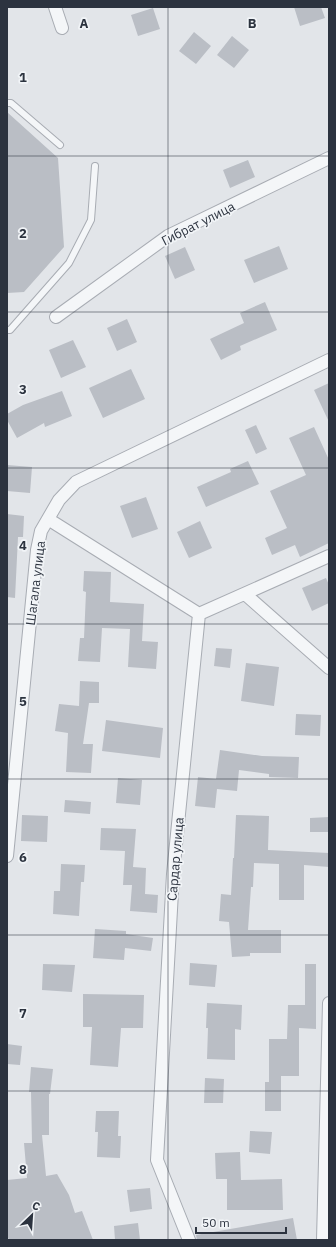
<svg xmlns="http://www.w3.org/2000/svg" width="336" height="1247" font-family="'IBM Plex Sans',sans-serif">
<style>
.building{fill:#babec5}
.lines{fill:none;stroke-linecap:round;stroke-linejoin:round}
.lane-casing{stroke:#a8acb3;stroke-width:8}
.street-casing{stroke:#a8acb3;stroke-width:14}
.lane{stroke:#f4f6f8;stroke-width:6}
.street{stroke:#f4f6f8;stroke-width:12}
.grid{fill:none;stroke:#2c333f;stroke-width:1;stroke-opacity:0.55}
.labels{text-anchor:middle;stroke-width:3.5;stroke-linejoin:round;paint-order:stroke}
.street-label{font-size:13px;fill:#2c333f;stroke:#f1f4f7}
.grid-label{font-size:13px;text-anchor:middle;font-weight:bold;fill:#2c333f;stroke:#f1f4f7;stroke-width:3.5;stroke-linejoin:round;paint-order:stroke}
</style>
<rect width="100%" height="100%" fill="#e2e5e9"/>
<path class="building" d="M294,7H321L325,18L300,26Z
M153,8L160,29L138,36L131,15Z
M194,32L211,46L196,64L179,51Z
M232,36L249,50L234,68L217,55Z
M7,112L58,158L64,247L24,292L7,293Z
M248,160L255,177L230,188L223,170Z
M279,246L288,269L254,283L244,260Z
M185,247L195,270L175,279L165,256Z
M265,302L277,330L240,346L241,350L221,360L210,339L244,323L240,313Z
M127,319L137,342L117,351L107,328Z
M73,340L86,367L61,378L49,350Z
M131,369L145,399L103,418L89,388Z
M329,383V422L314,390Z
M62,391L72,416L45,427L44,423L17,438L7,420V414L23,405Z
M256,425L267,449L256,454L245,430Z
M314,427L329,460V543L300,557L295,545L272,555L265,538L287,528L270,491L306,475L289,438Z
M248,461L259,484L206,507L197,487L231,472L230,469Z
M7,465L32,467L30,493L7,491Z
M146,497L158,529L132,538L120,506Z
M7,514L24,516L23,537H18L15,598L7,597Z
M200,521L212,548L189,558L177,532Z
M84,571L111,572L110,602L144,604L142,641L158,642L156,669L128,667L130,629L102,628L100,662L78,661L80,638H84L86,592L83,591Z
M326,578L329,585V603L312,611L302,588Z
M216,648L232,649L230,668L214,666Z
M246,663L279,667L274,706L241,701Z
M80,681L99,682V703H89L83,744H93L91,773L66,772L68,733L55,731L59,704L79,706Z
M296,714L321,715L320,736L295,735Z
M106,720L163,728L160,758L102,751Z
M220,750L262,756L299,757L298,778L269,777V774L239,770L237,791L217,789L215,808L195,806L198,777L216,779Z
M118,778L142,780L140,805L116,803Z
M65,800L91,802L90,814L64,812Z
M22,815L48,816L47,842L21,841Z
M236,815L269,816L268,850L329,853V867L304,865V900H279V864L254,863L253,887H251L248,930H281V953H250V956L232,957L229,922L219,921L221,894L231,895L233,858H234Z
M329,817V832H310V818Z
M101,828L136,829L133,867L146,868L145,894L158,895L157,913L130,911L132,885H123L125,851L100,850Z
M61,864L85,865L84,882H81L79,916L53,914L54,891H60Z
M95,929L126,931V934L153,938L151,951L125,948L124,960L93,958Z
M190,963L217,965L215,987L189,985Z
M43,964L75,965L72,992L42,990Z
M305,964H316V1029L299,1028V1076H281V1111H265V1082H269V1039H287L288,1005H305Z
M83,994L144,995L143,1028H121L118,1067L90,1065L92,1027H83Z
M207,1003L242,1005L241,1030L235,1029V1060L207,1059L208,1028H206Z
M7,1044L22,1046L20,1065L7,1064Z
M31,1067L53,1069L50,1094H49V1135H42L46,1176L57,1174L69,1195L75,1213L82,1211L93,1240H9L7,1235V1180L27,1178L24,1143H32L31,1092H29Z
M205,1078L224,1079L223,1103H204Z
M96,1111H119L118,1136H121L120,1158L97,1157L98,1132H95Z
M250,1131L272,1132L270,1154L249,1152Z
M240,1152L241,1180L282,1179L283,1210H227V1179H216L215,1153Z
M150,1188L152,1209L130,1212L127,1190Z
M293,1218L297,1240H197L196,1235Z
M138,1223L140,1240H115L114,1226Z"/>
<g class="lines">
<g class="lane-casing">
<path id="lane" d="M7,103H11L60,145
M7,330H10L69,263L91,220L95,166"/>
</g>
<g class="street-casing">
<path id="street" d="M55,7L62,28
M56,317L168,236L329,158
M48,519L199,614
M245,594L329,668
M7,856L37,550L41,531L59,500L76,482L329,360
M189,1240L157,1160L173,874L199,614L329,556
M323,1240L329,1003"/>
</g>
<use href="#lane" class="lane"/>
<use href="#street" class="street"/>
</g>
<path class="grid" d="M168,7V1240M7,156H329M7,312H329M7,468H329M7,624H329M7,779H329M7,935H329M7,1091H329"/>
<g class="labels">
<g class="street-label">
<text transform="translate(198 223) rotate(-27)" y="5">Гибрат улица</text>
<text transform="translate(35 583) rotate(-83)" y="5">Шагала улица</text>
<text transform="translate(175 859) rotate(-85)" y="5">Сардар улица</text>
</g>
</g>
<g class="grid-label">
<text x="84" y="28">A</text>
<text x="252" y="28">B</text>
<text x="23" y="82">1</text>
<text x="23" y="238">2</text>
<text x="23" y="394">3</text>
<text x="23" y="550">4</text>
<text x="23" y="706">5</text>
<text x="23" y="862">6</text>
<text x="23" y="1018">7</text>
<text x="23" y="1174">8</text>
</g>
<rect width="336" height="1247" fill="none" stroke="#2c333f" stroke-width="16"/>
<g transform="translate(32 1215) rotate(25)" stroke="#f1f4f7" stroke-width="3" paint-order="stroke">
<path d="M0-3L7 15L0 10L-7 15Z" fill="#2c333f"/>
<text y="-6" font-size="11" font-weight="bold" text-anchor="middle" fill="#2c333f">С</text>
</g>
<path d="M196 1227v6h90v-6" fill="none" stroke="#2c333f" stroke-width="2"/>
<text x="202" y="1227" font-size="12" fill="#2c333f" stroke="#f1f4f7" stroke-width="3" paint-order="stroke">50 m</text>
</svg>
